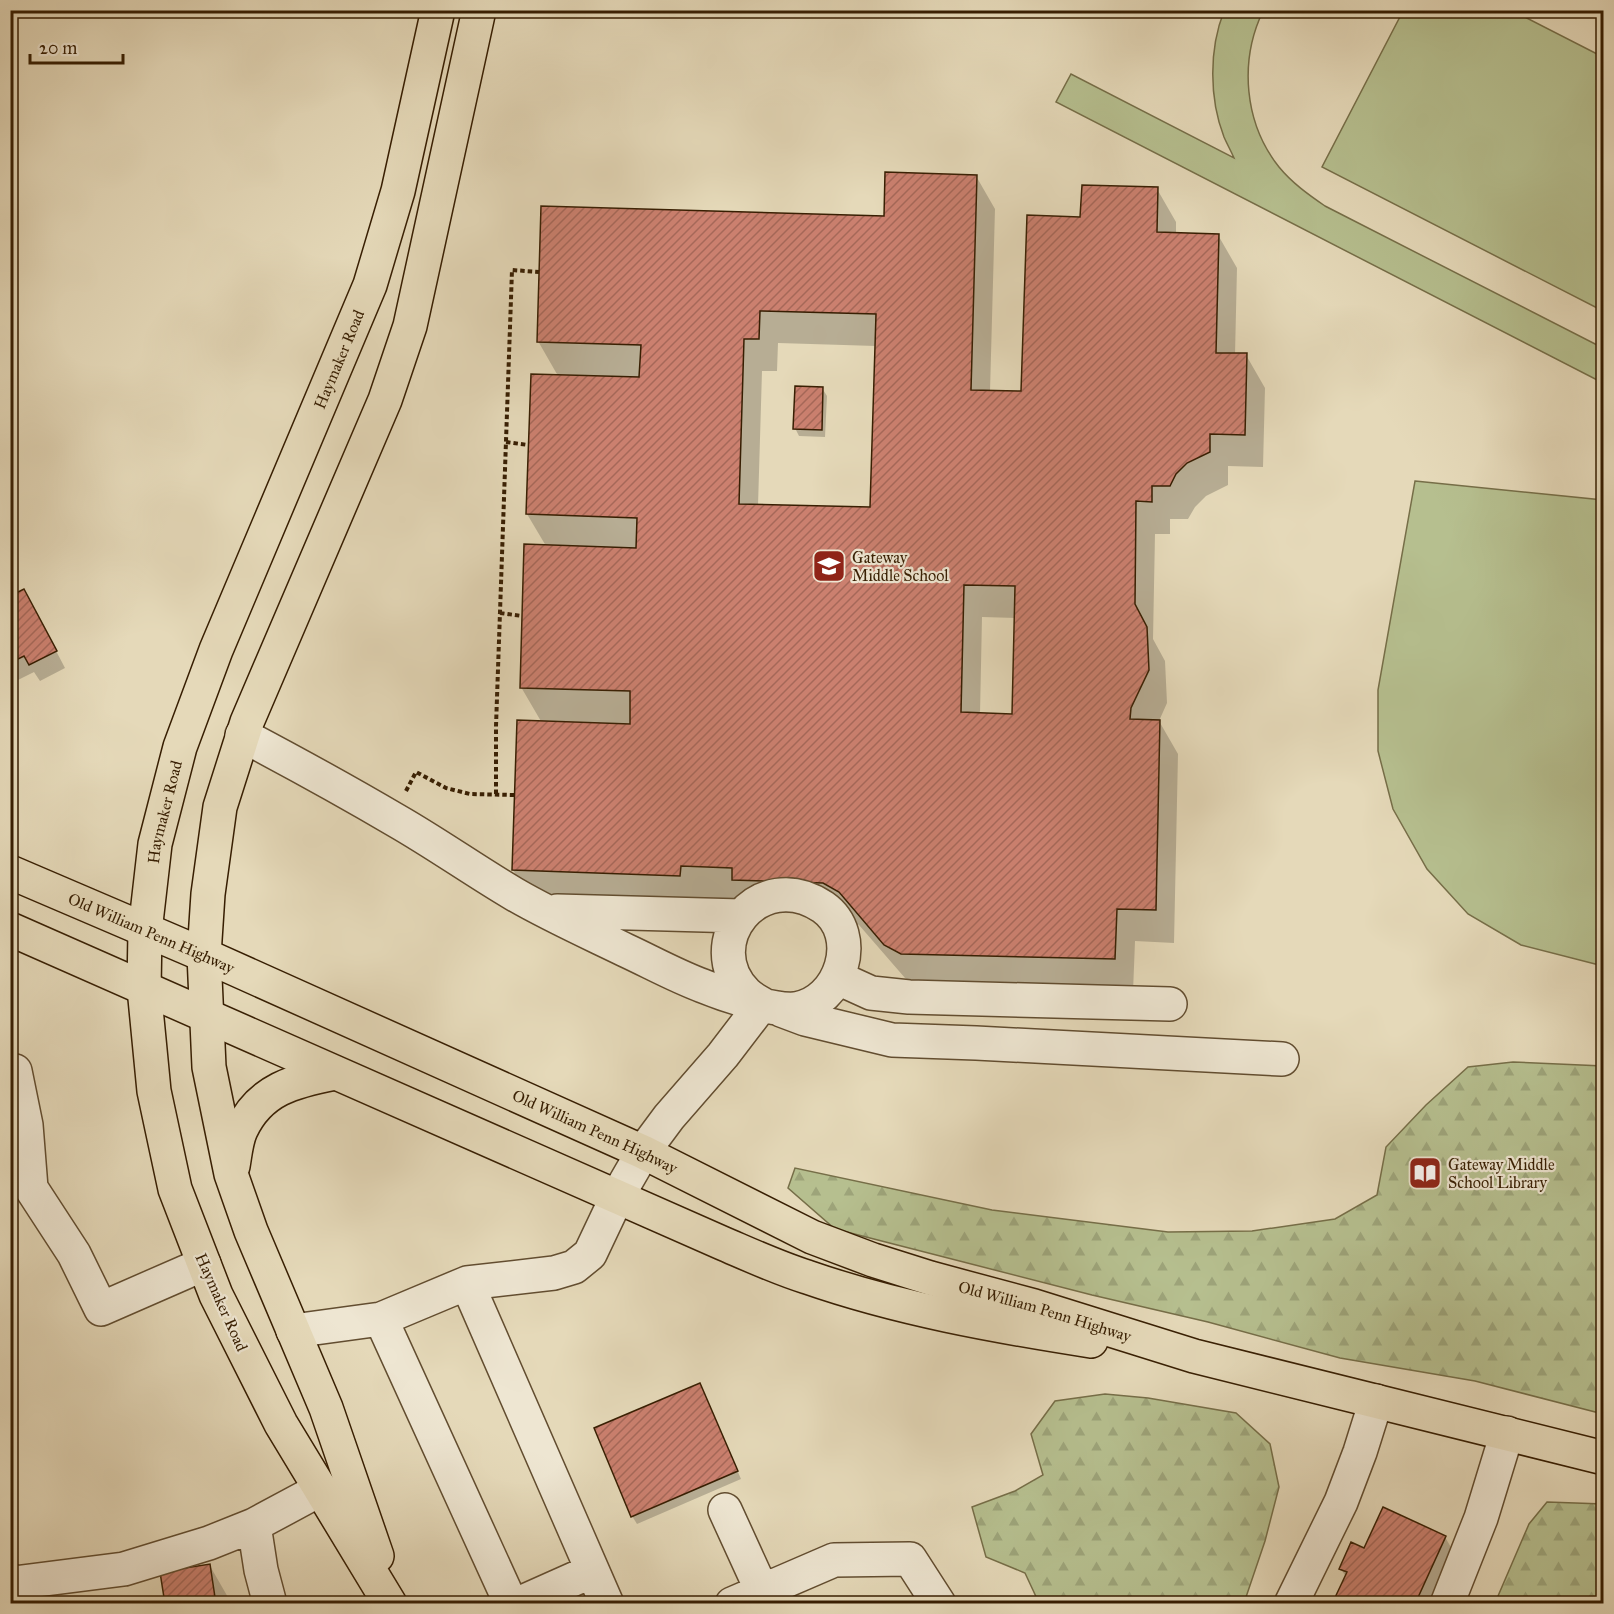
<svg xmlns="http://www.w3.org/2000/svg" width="1614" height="1614" font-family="'IM FELL Great Primer',serif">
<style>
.forest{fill:url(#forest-firs);stroke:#766e48;stroke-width:1.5}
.garden{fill:#b6bf8f;stroke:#766e48;stroke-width:1.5}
.shadow{fill:#0003;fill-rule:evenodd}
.building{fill:url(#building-hatch);stroke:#371e02;stroke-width:1.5;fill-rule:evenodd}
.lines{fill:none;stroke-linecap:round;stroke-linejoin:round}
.minor-casing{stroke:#624d30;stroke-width:36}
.major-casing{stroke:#371e02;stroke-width:36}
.path{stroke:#371e02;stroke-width:4;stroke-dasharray:4.5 3;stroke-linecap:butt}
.minor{stroke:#eee6d2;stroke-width:33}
.major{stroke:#e5d9b9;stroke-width:33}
.labels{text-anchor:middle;stroke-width:4.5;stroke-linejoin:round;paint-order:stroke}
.street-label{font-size:16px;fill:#371e02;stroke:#eee6d2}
.poi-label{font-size:16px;fill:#371e02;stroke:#eee6d2;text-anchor:start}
</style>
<defs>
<pattern id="forest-firs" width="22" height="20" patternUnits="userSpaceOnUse" patternTransform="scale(1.5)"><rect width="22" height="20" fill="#b6bf8f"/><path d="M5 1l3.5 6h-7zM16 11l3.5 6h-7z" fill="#9da47a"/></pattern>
<pattern id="building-hatch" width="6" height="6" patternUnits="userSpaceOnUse" patternTransform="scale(1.5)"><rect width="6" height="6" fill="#cb806f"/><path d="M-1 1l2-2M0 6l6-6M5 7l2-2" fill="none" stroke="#a66859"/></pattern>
</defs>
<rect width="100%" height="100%" fill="#e5d9b9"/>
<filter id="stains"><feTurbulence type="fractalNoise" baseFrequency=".00333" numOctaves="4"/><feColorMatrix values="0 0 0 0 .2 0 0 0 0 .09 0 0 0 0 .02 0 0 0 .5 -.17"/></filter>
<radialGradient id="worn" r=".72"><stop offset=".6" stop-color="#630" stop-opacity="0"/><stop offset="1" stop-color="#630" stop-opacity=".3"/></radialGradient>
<path class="forest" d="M1513,1062L1603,1066V1414L1475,1381L1340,1358L1208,1322L1092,1295L835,1229L788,1188L795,1168L992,1210L1168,1232L1252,1231L1335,1219L1377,1195L1386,1147L1426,1105L1468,1067Z
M1105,1394L1148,1398L1236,1413L1270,1444L1279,1487L1265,1541L1244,1603H1039L1025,1573L986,1557L972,1507L1015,1491L1043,1475L1031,1434L1055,1401Z
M1547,1502L1603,1504V1603H1495L1529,1524Z"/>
<path class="garden" d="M1224,11H1263C1239,61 1244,123 1279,167C1292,183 1309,195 1325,206L1603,348V383L1056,102L1071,74L1234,158C1231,151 1227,144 1224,137C1209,98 1209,49 1224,11Z
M1403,11H1513L1603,57V311L1322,167Z
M1415,481L1603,500V966L1521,945L1468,914L1427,869L1393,809L1378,751V690Z"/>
<path class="shadow" d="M976,176L995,209L990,392L1023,393L1082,218L1157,189L1176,222V234L1218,235L1237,268L1235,355H1246L1265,388L1263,467L1228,466V485L1206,496L1195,507L1188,519H1170V534H1155L1153,639L1165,661L1167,703L1159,721L1178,754L1174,943L1135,941L1133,992L921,987L905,978L859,925L843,915L753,912L746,900L699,898V909L532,903L513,870L542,723L521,687L546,546L527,514L558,376L538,341L885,218ZM778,343L876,346L872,509L758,506L762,371H777ZM982,617L1016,618L1013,715L980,714Z
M822,388L827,396L825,437L799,436L795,428Z
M10,597L33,607L65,668L40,681L34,672L10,684Z
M700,1385L741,1479L637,1524L632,1516Z
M1445,1537L1464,1570L1448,1604H1334L1346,1577L1341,1569L1365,1550Z
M210,1566L229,1599V1604H167Z"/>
<path class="building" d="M885,172L977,175L971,390L1021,391L1027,215L1080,217L1082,185L1158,187L1157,232L1219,234L1216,353H1247L1245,435L1210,434V452L1187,463L1176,474L1170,486H1152V502L1136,501L1135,604L1147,627L1149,670L1131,708L1130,719L1160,720L1156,910L1117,909L1115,959L901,954L884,945L839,892L823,883L732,880V868L681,866L680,876L512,870L517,720L630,724V691L520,688L524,544L636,548L637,518L526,514L531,374L639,377L641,345L537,342L541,206L884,216ZM760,311L876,314L870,507L739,504L744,339H759ZM964,585L1015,586L1012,714L961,712Z
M795,386L823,387L822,430L793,429Z
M24,589L57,651L29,665L24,656L10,663V596Z
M700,1383L738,1471L631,1517L594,1428Z
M1383,1507L1446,1536L1415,1604H1332L1347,1572L1339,1569L1351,1542L1364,1548Z
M210,1564L216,1604H165L160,1572Z"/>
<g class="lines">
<g class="minor-casing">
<path id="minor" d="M242,735C295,763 346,791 397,821C437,844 475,871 514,894C550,915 588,932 625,950C651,962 676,976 703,986C725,995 773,1011 795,1009C841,1003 863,935 823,907C759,864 697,944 746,993C751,998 757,1001 762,1004
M557,911L741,916
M838,978L871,993L909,997L1170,1004
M781,1010L805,1019L892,1040L976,1043L1282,1059
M15,1071L26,1125L31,1188L74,1254L101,1309L204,1264
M467,1283L607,1604
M381,1319L511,1604
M293,1331L381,1319L467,1283L554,1273L574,1267L590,1254L617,1197L643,1152L669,1117L723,1055L762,1004
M725,1510L762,1591
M254,1525L261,1570L270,1604
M10,1580L14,1583L124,1569L209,1543L254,1525L321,1489
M518,1604L592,1571
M732,1604L834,1560L910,1559L939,1604
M1291,1604L1341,1502L1360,1452L1376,1401
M1447,1604L1481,1518L1507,1433"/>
</g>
<g class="major-casing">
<g id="major">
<path id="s1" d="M10,872L204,955L643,1152L812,1237L873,1260L930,1278L1034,1306L1194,1356L1604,1458"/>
<path d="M10,929L722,1243C750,1255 778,1268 807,1277C899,1309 995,1326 1091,1341"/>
<path d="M233,1166C235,1155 236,1141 241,1130C260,1089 294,1081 335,1073"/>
<path d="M377,1556L326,1408L251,1231L231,1174L209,1067L204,955L208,894L220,807L247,722L385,400L410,326L479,10"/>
<path id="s2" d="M390,1604L281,1424L216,1295L175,1189L154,1091L144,988L145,931L155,844L180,747L216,650L370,285L398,191L438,10"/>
</g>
</g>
<path class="path" d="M506,442L528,445
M500,613L522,616
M406,791L416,772L446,788L470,794L514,795
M496,794V726L512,270L539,272"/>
<use href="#minor" class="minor"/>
<use href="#major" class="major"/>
</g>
<defs>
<g id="school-square" transform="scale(1.725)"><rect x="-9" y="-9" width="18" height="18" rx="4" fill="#8f2418" stroke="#eee6d2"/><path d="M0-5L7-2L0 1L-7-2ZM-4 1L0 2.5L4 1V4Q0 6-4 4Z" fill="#fff"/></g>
<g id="library-square" transform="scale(1.725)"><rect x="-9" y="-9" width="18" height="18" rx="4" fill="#8f2418" stroke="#eee6d2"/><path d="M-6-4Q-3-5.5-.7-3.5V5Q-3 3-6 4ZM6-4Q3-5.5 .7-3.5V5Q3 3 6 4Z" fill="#fff"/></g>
</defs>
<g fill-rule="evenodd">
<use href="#school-square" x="829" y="566"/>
<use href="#library-square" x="1425" y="1173"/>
</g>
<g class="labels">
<g class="street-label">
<text dy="6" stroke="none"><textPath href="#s2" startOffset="1336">Haymaker Road</textPath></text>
<text dy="6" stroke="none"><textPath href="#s2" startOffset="850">Haymaker Road</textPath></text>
<text dy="6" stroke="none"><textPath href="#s1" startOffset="154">Old William Penn Highway</textPath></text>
<text dy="6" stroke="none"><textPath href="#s1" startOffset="640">Old William Penn Highway</textPath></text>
<text transform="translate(222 1302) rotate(66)" y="6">Haymaker Road</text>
<text dy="6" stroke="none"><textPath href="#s1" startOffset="1126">Old William Penn Highway</textPath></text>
</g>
<g class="poi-label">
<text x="852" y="563">Gateway<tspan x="852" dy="18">Middle School</tspan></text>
<text x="1448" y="1170">Gateway Middle<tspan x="1448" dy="18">School Library</tspan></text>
</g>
</g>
<rect width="1614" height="1614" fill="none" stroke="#e5d9b9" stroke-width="36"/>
<rect x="12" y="12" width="1590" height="1590" fill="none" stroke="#371e02" stroke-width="3"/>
<rect x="18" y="18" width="1578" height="1578" fill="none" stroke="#371e02" stroke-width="1.5"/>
<path d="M30 54v9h93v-9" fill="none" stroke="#371e02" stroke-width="3"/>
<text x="39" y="54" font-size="18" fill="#371e02" stroke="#eee6d2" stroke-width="4.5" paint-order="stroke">20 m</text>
<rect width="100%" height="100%" filter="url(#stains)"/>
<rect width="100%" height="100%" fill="url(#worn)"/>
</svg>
